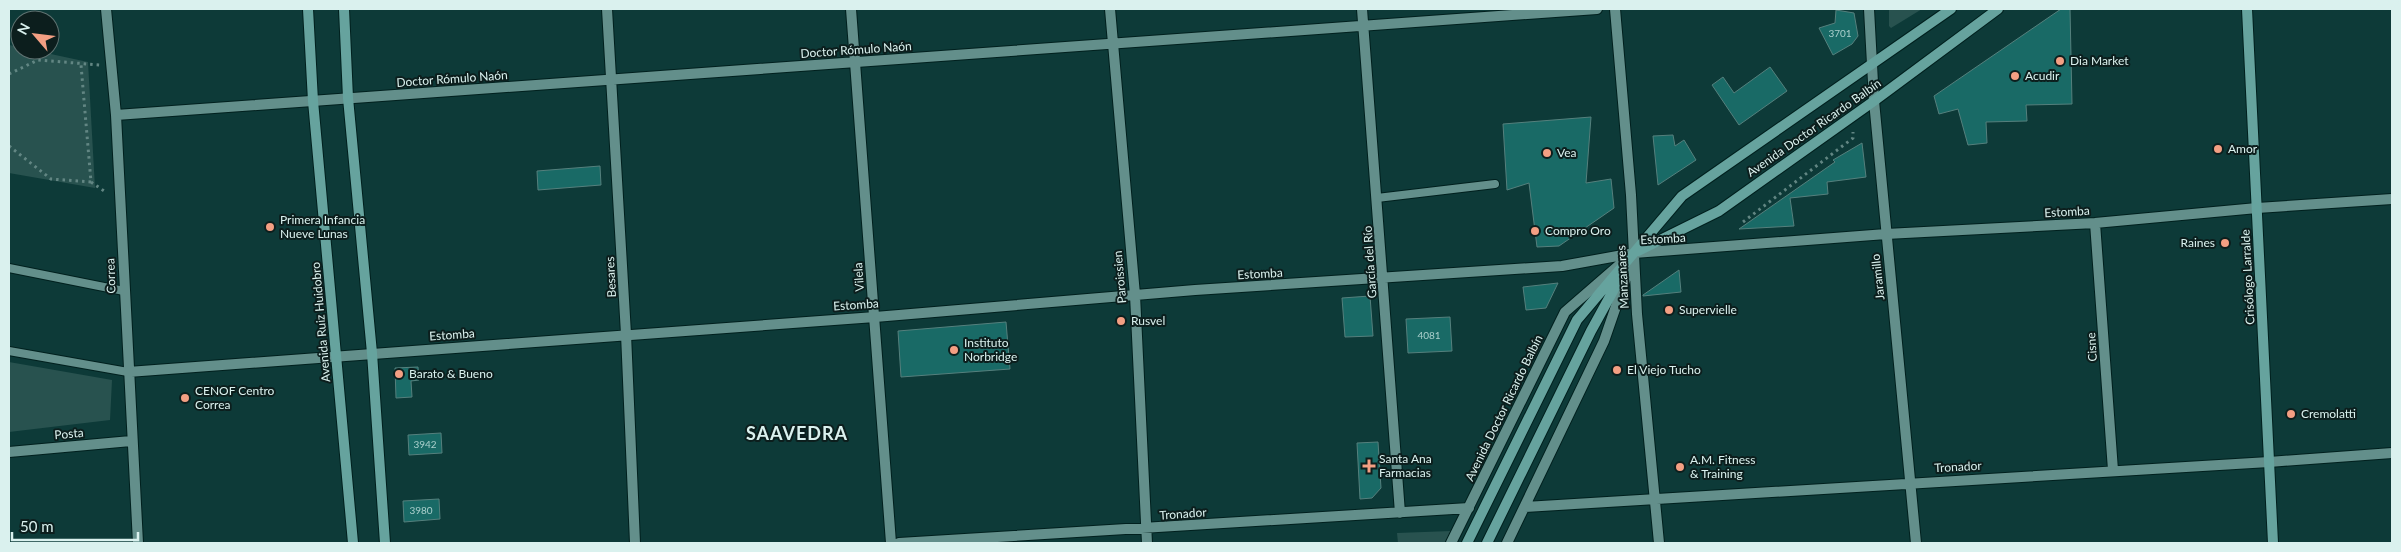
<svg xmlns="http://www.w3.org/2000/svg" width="2401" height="552" font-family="Lato,sans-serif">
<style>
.green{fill:#28524f}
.building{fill:#196a66;stroke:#55807d}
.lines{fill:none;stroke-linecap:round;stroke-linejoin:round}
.lane-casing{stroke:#00201e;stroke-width:10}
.street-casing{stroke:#00201e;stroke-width:12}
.secondary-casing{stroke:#00201e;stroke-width:12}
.path{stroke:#628683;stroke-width:3;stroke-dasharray:2.5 4;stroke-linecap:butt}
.lane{stroke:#638f8b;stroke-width:8}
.street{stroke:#638f8b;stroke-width:10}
.secondary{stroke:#66a39e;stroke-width:10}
.poi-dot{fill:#f39f83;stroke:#0c1e1d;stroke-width:2}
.labels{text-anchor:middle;stroke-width:4;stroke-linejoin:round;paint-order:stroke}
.number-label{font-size:10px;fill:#aacfcc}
.street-label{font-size:12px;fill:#daf1ee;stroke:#0c1e1d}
.poi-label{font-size:12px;fill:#daf1ee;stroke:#0c1e1d;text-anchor:start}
.district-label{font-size:18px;font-weight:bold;letter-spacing:1px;fill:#daf1ee;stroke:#0c1e1d}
</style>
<rect width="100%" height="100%" fill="#0d3a38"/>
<path class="green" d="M1889,9H1922L1891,28L1889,26Z
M9,45L20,47V50H32L88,62L95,188L9,173Z
M9,362L112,380L110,420L9,432Z
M1451,531L1445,543H1398L1397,533Z"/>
<path class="building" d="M2061,9H2070L2072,104L2026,105L2027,121L1986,122L1987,143L1968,145L1958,109L1939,114L1934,96Z
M1836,10L1854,13L1858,36L1852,44L1833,55L1819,28L1835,23Z
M1770,67L1787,91L1739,125L1712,85L1723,77L1734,93Z
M1591,117L1586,183L1611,179L1614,208L1559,246L1537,247L1529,183L1507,190L1503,124Z
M1673,135L1675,146L1684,140L1696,160L1658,185L1653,136Z
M1862,143L1866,177L1827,182L1828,194L1790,198L1794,226L1739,229L1835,162L1833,160Z
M600,166L601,185L538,190L537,171Z
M1679,270L1681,292L1643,296V295Z
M1558,283L1546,308L1526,310L1523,287Z
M1370,296L1373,336L1345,337L1342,298Z
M1450,317L1452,351L1408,353L1406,319Z
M1006,322L1010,369L901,377L898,331Z
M418,367L419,380L411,381L412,397L396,398L395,368Z
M441,433L442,453L409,455L408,435Z
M1378,442L1381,488L1372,498L1360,499L1357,443Z
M439,499L440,519L404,522L403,501Z"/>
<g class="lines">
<g class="lane-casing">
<path id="lane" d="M1377,198L1495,184
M9,268L124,291
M9,351L128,372"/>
</g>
<g class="street-casing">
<path id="street" d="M106,9L116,115L138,543
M607,9L626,334L635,543
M851,9L891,543
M1110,9L1135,295L1147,543
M1362,9L1400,513
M1615,9L1631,195L1637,314L1659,543
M1869,9L1874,101L1916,543
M116,115C610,79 1104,47 1597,9
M2095,223L2113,470
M128,372L875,317L1195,290L1562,266L1634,253L1886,234L2095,223L2257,208L2392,199
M9,452L131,441
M1525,507L2269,462L2392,453
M899,543L1469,508
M1451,543L1565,312L1618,266
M1507,543L1604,341L1630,266"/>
</g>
<g class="secondary-casing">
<path id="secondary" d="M308,9L313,101L353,543
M344,9L348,98L372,353L385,543
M2247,9L2273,543
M1638,251L1719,211L1874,101L1998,9
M1467,543L1577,320L1682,196L1951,9
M1487,543L1591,331L1624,271"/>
</g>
<path class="path" d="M9,74L38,60L100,65
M9,146L51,179L91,182L81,65
M91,182L107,193
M1743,222L1853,138V132"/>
<use href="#lane" class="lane"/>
<use href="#street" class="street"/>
<use href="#secondary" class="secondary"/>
</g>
<g class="poi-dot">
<circle cx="2060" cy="61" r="5"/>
<circle cx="2015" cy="76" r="5"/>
<circle cx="2218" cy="149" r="5"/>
<circle cx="1547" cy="153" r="5"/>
<circle cx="270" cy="227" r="5"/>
<circle cx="1535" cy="231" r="5"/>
<circle cx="2225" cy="243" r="5"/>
<circle cx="1669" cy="310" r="5"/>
<circle cx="1121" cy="321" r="5"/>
<circle cx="954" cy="350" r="5"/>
<circle cx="1617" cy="370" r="5"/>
<circle cx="399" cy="374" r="5"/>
<circle cx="185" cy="398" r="5"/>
<circle cx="2291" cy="414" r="5"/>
<path d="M1366.5 458.5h5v5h5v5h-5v5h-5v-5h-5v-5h5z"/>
<circle cx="1680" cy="467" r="5"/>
</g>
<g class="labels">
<g class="number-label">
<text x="1840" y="37">3701</text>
<text x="1429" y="339">4081</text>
<text x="425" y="448">3942</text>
<text x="421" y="514">3980</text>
</g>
<g class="street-label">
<text transform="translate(856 50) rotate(-4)" y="4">Doctor Rómulo Naón</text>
<text transform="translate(452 79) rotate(-4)" y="4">Doctor Rómulo Naón</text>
<text transform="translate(1814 128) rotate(-35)" y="4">Avenida Doctor Ricardo Balbín</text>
<text transform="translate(2067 212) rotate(-3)" y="4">Estomba</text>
<text transform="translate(1663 239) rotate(-3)" y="4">Estomba</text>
<text transform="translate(1370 262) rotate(-94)" y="4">García del Río</text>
<text transform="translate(1260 274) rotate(-3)" y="4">Estomba</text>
<text transform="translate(111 276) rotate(-92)" y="4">Correa</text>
<text transform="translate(611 277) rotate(-93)" y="4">Besares</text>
<text transform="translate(859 277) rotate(-94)" y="4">Vilela</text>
<text transform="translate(1120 277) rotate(-95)" y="4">Paroissien</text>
<text transform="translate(1623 277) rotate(-93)" y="4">Manzanares</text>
<text transform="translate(1878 277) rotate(-96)" y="4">Jaramillo</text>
<text transform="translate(2248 277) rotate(-93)" y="4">Crisólogo Larralde</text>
<text transform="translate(856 305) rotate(-4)" y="4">Estomba</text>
<text transform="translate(321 322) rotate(-95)" y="4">Avenida Ruiz Huidobro</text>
<text transform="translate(452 335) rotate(-4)" y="4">Estomba</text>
<text transform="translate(2092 347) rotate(-94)" y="4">Cisne</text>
<text transform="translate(1504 408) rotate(-64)" y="4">Avenida Doctor Ricardo Balbín</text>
<text transform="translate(69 434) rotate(-5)" y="4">Posta</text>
<text transform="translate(1958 467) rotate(-3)" y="4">Tronador</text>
<text transform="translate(1183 514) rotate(-4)" y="4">Tronador</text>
</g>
<g class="poi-label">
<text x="2070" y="65">Dia Market</text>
<text x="2025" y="80">Acudir</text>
<text x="2228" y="153">Amor</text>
<text x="1557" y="157">Vea</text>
<text x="280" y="224">Primera Infancia<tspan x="280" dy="14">Nueve Lunas</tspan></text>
<text x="1545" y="235">Compro Oro</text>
<text x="2215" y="247" text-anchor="end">Raines</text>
<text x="1679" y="314">Supervielle</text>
<text x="1131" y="325">Rusvel</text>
<text x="964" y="347">Instituto<tspan x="964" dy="14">Norbridge</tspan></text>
<text x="1627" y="374">El Viejo Tucho</text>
<text x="409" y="378">Barato &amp; Bueno</text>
<text x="195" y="395">CENOF Centro<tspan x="195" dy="14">Correa</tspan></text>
<text x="2301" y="418">Cremolatti</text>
<text x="1379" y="463">Santa Ana<tspan x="1379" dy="14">Farmacias</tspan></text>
<text x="1690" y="464">A.M. Fitness<tspan x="1690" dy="14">&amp; Training</tspan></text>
</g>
<g class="district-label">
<text x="797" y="440">SAAVEDRA</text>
</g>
</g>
<rect width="2401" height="552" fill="none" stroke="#daf1ee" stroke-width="20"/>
<g transform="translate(35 35) rotate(298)"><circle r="24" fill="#0c1e1d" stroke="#5e7271"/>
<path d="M0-4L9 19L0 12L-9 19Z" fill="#f39f83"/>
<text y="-8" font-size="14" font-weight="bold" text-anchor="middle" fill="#daf1ee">N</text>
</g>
<path d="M12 532v8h126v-8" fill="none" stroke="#daf1ee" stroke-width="2.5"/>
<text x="20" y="532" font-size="15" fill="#daf1ee" stroke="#0c1e1d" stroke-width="4" paint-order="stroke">50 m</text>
</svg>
